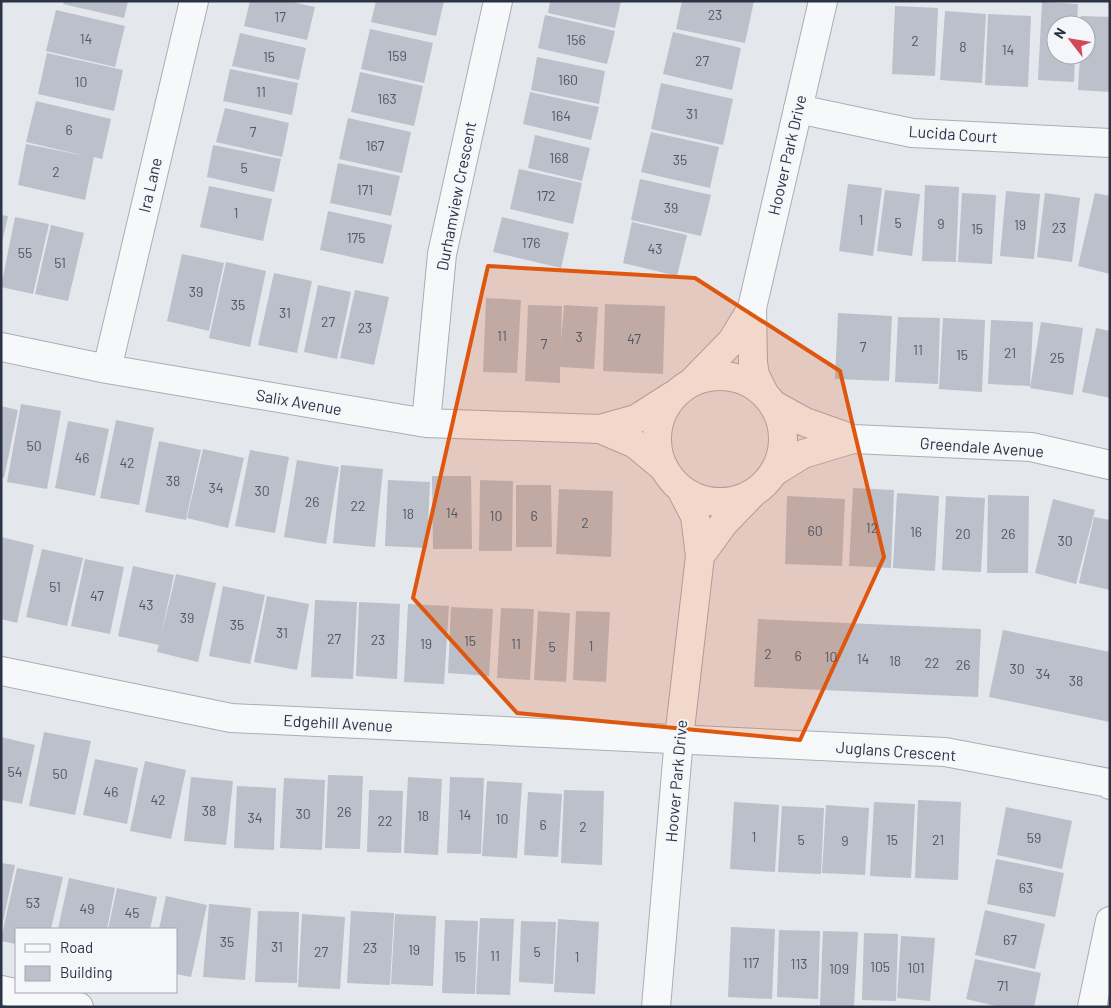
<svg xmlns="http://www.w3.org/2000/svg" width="1111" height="1008" font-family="Barlow,sans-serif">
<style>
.building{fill:#bbc0ca}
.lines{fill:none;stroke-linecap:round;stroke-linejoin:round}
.minor-casing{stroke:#a9aeb7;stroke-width:30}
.tertiary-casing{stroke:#a9aeb7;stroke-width:30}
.minor{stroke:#f7f8fa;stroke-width:28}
.tertiary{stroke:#f7f8fa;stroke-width:28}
.marked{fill:#df570f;fill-opacity:0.2;stroke:#df570f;stroke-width:4;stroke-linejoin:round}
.labels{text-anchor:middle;stroke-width:4;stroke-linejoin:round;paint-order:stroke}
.number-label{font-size:14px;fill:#4f5766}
.street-label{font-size:16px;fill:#2b3445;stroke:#f4f6f9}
</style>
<rect width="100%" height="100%" fill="#e4e7ec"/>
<path class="building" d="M64,1H128L124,18L63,4Z
M250,1H288L315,7L307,40L244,26Z
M376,1H444L436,36L371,22Z
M550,1H621L615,28L548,13Z
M682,1H754L745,43L676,29Z
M1042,2L1078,4L1077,25H1056V55H1075L1074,82L1038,80Z
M895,6L938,8L935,76L892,74Z
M56,10L125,26L115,67L46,51Z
M945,11L986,14L982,83L940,80Z
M988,14L1031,16L1028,87L985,85Z
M545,15L615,31L607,64L538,48Z
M1081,16L1110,17V92L1078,90L1080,55H1086V25H1081Z
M370,29L433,43L424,83L361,69Z
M673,32L741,48L732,90L663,74Z
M240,33L306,48L299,80L232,66Z
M47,53L123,70L114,111L38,94Z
M537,57L605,71L599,104L531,90Z
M230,69L298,83L292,115L223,101Z
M360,72L423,86L414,126L351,112Z
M661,83L733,99L723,145L651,129Z
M530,92L599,107L591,140L523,124Z
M36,101L111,119L102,159L94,157L85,200L18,185L26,144L86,156L26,142Z
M225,108L289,123L282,157L216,142Z
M348,118L411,132L402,173L339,159Z
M651,132L719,147L710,188L641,172Z
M535,135L590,148L582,181L528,168Z
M213,145L281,159L274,192L207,177Z
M338,163L400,176L391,216L330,203Z
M519,169L582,183L573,224L510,209Z
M640,179L711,195L701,236L631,220Z
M848,184L882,188L873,256L839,251Z
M925,185L959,187L956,262L922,261Z
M209,186L272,199L263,241L200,227Z
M885,190L920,194L912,256L877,251Z
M1006,191L1040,194L1034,259L1000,256Z
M962,193L996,195L992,264L958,262Z
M1045,193L1080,198L1072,262L1037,257Z
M1095,193L1110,196V274L1078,266Z
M328,211L392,225L383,264L320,250Z
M1,215L8,216L2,243H1Z
M15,217L49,224L33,294L1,287Z
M502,217L569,233L561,268L493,252Z
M632,222L687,235L677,276L623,263Z
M51,225L84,233L68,301L35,294Z
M182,254L224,263L209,331L167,321Z
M226,262L266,271L250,347L209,338Z
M274,273L312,281L297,353L258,345Z
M318,285L351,292L337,359L304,352Z
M355,290L389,297L374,365L340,358Z
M486,298L521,300L517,373L483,372Z
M605,304L665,306L663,374L603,371Z
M528,305L562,306L561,342L564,305L598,307L594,369L560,367V383L525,381Z
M838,313L892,316L889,381L835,379Z
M898,317L940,318L938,384L895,382Z
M943,318L985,320L982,392L939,389Z
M991,320L1033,322L1030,386L988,384Z
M1041,322L1083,328L1073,395L1030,388Z
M1096,328L1110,331V398L1082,392Z
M21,404L61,411L47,489L7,482Z
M1,406L18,410L4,478L1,477Z
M116,420L154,428L139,505L100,498Z
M68,421L109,429L95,496L55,488Z
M159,441L201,450L186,520L145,512Z
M203,449L244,458L228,528L187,518Z
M250,450L289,457L275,533L235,526Z
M297,460L339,467L326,544L284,537Z
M341,465L383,469L375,547L333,543Z
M432,476H471L472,549H433Z
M388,480L430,482L427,548L385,546Z
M480,480L513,481L512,551H479Z
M516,485H551L552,547H516Z
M853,488L894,490L891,568L849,566Z
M559,489L613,491L611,557L556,554Z
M897,493L939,496L935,571L893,568Z
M988,495L1029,496L1028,573H987Z
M787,496L845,499L842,566L785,564Z
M946,496L985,498L981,572L942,570Z
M1053,499L1095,510L1076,584L1035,573Z
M1094,517L1110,520V590L1079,583Z
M1,537L34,545L17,623L1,619Z
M42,549L83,558L67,626L26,617Z
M85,559L124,567L110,634L71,626Z
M133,566L174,575L159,645L118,636Z
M176,574L216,583L198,662L157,652Z
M223,586L265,595L250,664L209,656Z
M267,596L309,604L297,670L254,662Z
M315,600L357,602L353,679L311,677Z
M359,602L400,604L397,679L356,676Z
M408,604L449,606L444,684L404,682Z
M451,607L493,609L489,676L448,673Z
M501,608L534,609L530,680L497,678Z
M538,611L570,613L566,682L534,680Z
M576,611L610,612L606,682L573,680Z
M758,619L981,629L978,697L754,687Z
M1003,630L1110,652V722L989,697Z
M44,732L91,741L75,815L29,806Z
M1,737L35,745L22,804L1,800Z
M95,759L138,768L127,824L83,815Z
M145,761L186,770L171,839L130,831Z
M328,775L363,776L360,849L325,848Z
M191,777L233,781L226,845L184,841Z
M408,777L442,779L438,855L404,853Z
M450,777L484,778L481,854L447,853Z
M284,778L325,780L322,850L280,848Z
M487,781L522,783L517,858L482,856Z
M237,786L276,788L274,850L234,848Z
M369,790L403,791L401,853L367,852Z
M564,790L604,791L602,865L561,863Z
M528,792L562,794L558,857L524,855Z
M918,800L961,802L958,880L915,878Z
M734,802L779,805L775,872L730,869Z
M874,802L915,804L911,878L870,876Z
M826,805L869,808L865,875L822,873Z
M782,806L824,808L821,874L778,872Z
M1006,807L1072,821L1062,869L997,855Z
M996,859L1064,873L1055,917L987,904Z
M1,863L15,865L2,927H1Z
M17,868L63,877L51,929H16V944L1,941V938Z
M69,878L115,888L107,929H58Z
M117,888L157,897L150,929H108Z
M166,896L207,905L191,977L176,974V929H159Z
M209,904L251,908L245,980L203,977Z
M985,910L1045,924L1035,969L975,955Z
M258,911L299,912L297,983L255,982Z
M351,911L394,913L390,985L347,983Z
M302,914L345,917L340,989L298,987Z
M395,914L436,916L433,986L391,984Z
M480,918L514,919L510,995L476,994Z
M558,919L599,922L595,994L554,992Z
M445,920L478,921L475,994L442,993Z
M521,921L556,922L553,984L519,982Z
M731,927L775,929L772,999L728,997Z
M779,930L820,931L818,999L777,997Z
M823,931L858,932L854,1007L820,1006Z
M864,933L898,934L896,1001L862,1000Z
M901,936L935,938L930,1001L897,998Z
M975,959L1041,973L1034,1007H1000L966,999Z"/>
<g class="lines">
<g class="minor-casing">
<path id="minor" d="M798,109L912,133L1110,143
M1,347L107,369L426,423L600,429L636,419L672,396
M107,369L194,1
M774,405L805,422L853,439L1031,447L1110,465
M426,423L442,254L498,1
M600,429L635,444L664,468
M774,472L803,454L853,439
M1,671L231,718L945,752L1109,783L1110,785
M1,990L79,1007
M1092,1007L1110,921"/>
</g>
<g class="tertiary-casing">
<path id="tertiary" d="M657 439a63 63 0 1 1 126 0a63 63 0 1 1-126 0Z
M692,382L732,341L752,308
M764,393L755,375L753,363L752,308L823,1
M700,556L724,523L752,494
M656,1007L679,738L700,556L695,516L681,489"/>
</g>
<use href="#minor" class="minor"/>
<use href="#tertiary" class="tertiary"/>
</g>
<path class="marked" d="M488,266L695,278L840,371L884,557L800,740L517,713L413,598Z"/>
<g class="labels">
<g class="number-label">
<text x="715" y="20">23</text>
<text x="280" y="22">17</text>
<text x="86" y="44">14</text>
<text x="576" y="45">156</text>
<text x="915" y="46">2</text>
<text x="963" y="52">8</text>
<text x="1008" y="55">14</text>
<text x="397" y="61">159</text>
<text x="269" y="62">15</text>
<text x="702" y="66">27</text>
<text x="568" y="85">160</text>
<text x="81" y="87">10</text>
<text x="261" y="97">11</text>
<text x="387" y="104">163</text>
<text x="692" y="119">31</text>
<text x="561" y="121">164</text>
<text x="69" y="135">6</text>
<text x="253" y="137">7</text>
<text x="375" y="151">167</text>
<text x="559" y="163">168</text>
<text x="680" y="165">35</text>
<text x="244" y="173">5</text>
<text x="56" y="177">2</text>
<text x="365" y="195">171</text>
<text x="546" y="201">172</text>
<text x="671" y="213">39</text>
<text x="236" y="218">1</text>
<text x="861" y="225">1</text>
<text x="898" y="228">5</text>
<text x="941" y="229">9</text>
<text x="1020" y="230">19</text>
<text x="1059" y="233">23</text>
<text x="977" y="234">15</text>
<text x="356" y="243">175</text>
<text x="531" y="248">176</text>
<text x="655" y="254">43</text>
<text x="25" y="258">55</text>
<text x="60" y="268">51</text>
<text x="196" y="297">39</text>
<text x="238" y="310">35</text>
<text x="285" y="318">31</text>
<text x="328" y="327">27</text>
<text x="365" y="333">23</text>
<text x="502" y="341">11</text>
<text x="579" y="342">3</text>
<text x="634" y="344">47</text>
<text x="544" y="349">7</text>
<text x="863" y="352">7</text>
<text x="918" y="355">11</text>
<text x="1010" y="358">21</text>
<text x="962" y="360">15</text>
<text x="1057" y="363">25</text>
<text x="34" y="451">50</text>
<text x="82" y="463">46</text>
<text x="127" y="468">42</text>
<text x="173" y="486">38</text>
<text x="216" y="493">34</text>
<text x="262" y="496">30</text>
<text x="312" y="507">26</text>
<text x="358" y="511">22</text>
<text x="452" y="518">14</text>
<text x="408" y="519">18</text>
<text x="496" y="521">10</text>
<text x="534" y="521">6</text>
<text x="585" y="528">2</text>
<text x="872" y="533">12</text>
<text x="815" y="536">60</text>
<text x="916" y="537">16</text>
<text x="963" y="539">20</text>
<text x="1008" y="539">26</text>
<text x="1065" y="546">30</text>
<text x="55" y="592">51</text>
<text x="97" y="601">47</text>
<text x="146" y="610">43</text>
<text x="187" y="623">39</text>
<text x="237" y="630">35</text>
<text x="282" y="638">31</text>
<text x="334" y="644">27</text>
<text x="378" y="645">23</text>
<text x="470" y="646">15</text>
<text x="426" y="649">19</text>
<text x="516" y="649">11</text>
<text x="591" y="651">1</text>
<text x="552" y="652">5</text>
<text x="768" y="659">2</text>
<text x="798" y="661">6</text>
<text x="831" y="662">10</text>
<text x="863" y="664">14</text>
<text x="895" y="666">18</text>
<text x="932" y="668">22</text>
<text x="963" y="670">26</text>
<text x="1017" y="674">30</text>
<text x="1043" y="679">34</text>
<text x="1076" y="686">38</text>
<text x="15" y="777">54</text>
<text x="60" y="779">50</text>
<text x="111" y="797">46</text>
<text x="158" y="805">42</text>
<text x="209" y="816">38</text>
<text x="344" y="817">26</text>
<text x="303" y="819">30</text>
<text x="465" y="820">14</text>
<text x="423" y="821">18</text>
<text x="255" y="823">34</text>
<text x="502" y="824">10</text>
<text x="385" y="826">22</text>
<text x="543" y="830">6</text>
<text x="583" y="832">2</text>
<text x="754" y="842">1</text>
<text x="1034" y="843">59</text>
<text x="801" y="845">5</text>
<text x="892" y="845">15</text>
<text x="938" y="845">21</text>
<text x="845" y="846">9</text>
<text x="1026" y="893">63</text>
<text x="33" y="908">53</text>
<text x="87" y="914">49</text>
<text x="132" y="918">45</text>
<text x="1010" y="945">67</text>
<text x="227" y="947">35</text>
<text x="277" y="952">31</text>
<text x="370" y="953">23</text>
<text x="414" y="955">19</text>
<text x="321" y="957">27</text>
<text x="537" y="957">5</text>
<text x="495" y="961">11</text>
<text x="460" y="962">15</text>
<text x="577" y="962">1</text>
<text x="751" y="968">117</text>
<text x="799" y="969">113</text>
<text x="880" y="972">105</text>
<text x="916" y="973">101</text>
<text x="839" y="974">109</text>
<text x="1003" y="991">71</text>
</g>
<g class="street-label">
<text transform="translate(953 134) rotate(4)" y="6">Lucida Court</text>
<text transform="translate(787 155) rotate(-77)" y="6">Hoover Park Drive</text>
<text transform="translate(150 185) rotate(-77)" y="6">Ira Lane</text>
<text transform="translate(456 196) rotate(-79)" y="6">Durhamview Crescent</text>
<text transform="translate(299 402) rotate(10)" y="6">Salix Avenue</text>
<text transform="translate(982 447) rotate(4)" y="6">Greendale Avenue</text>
<text transform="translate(338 723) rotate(3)" y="6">Edgehill Avenue</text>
<text transform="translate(896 751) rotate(4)" y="6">Juglans Crescent</text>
<text transform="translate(676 781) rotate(-85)" y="6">Hoover Park Drive</text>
</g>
</g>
<rect width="1111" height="1008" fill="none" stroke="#2b3445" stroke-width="5"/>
<rect x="15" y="928" width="162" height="65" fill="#f4f6f9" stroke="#a4a8b1"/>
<rect x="25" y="944" width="25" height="8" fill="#f7f8fa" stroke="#a4a8b1"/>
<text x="60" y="953" font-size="15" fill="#2b3445">Road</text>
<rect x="25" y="966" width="25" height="15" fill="#bbc0ca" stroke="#a4a8b1"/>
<text x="60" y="978" font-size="15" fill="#2b3445">Building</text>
<g transform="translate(1071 40) rotate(301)"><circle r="24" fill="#f4f6f9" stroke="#a4a8b1"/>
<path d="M0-4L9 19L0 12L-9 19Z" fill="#d1495b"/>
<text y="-8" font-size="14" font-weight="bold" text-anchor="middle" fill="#2b3445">N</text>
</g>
</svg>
